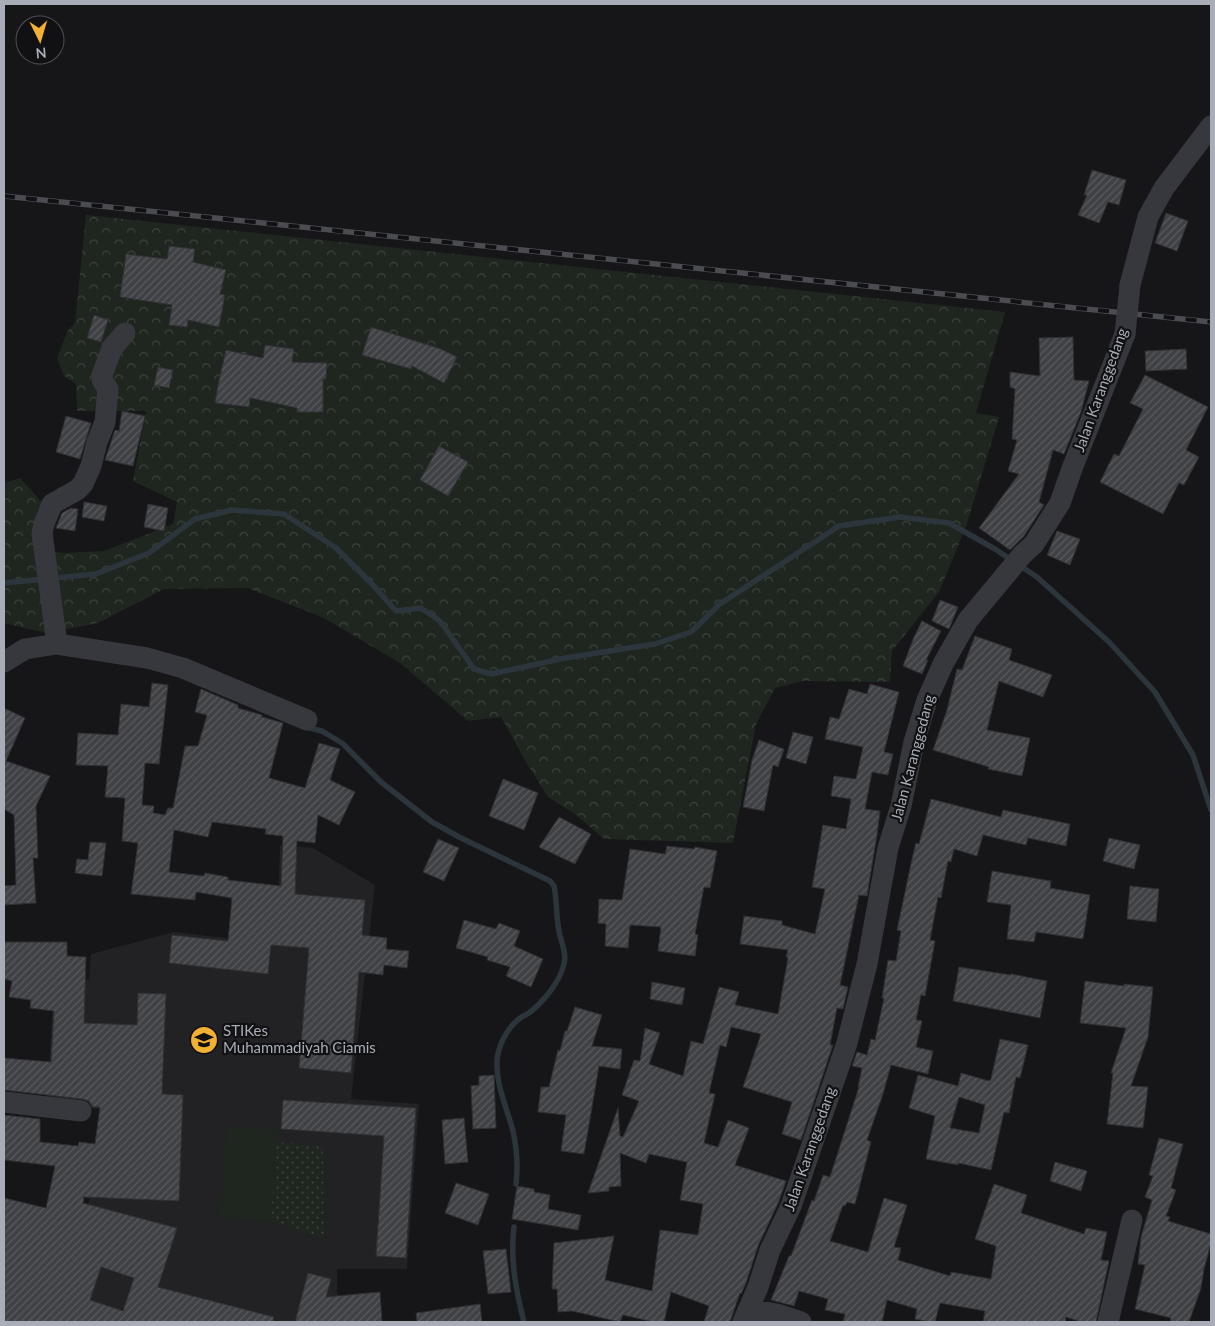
<svg xmlns="http://www.w3.org/2000/svg" width="1215" height="1326" font-family="Lato,sans-serif">
<style>
.built{fill:#222225}
.grass{fill:url(#grass-dots)}
.forest{fill:url(#forest-crowns)}
.green{fill:#1e261f}
.lines{fill:none;stroke-linecap:round;stroke-linejoin:round}
.stream{stroke:#2c353c;stroke-width:5.5}
.building{fill:url(#building-hatch);stroke:#303034;fill-rule:evenodd}
.street{stroke:#37383d;stroke-width:21}
.rail-casing{stroke:#4a4c52;stroke-width:5.5}
.rail{stroke:#111113;stroke-width:4;stroke-dasharray:11;stroke-linecap:butt}
.street-bridge{stroke:#37383d;stroke-width:21}
.labels{text-anchor:middle;stroke-width:4.5;stroke-linejoin:round;paint-order:stroke}
.street-label{font-size:15px;fill:#a8adb8;stroke:#111113}
.poi-label{font-size:15px;fill:#a8adb8;stroke:#111113;text-anchor:start}
</style>
<defs>
<pattern id="grass-dots" width="8" height="8" patternUnits="userSpaceOnUse" patternTransform="scale(1.25)"><rect width="8" height="8" fill="#1e261f"/><path d="M2 2h.1M6 6h.1" fill="none" stroke="#3c433d" stroke-width="1.8" stroke-linecap="round"/></pattern>
<pattern id="forest-crowns" width="20" height="18" patternUnits="userSpaceOnUse" patternTransform="scale(1.25)"><rect width="20" height="18" fill="#1e261f"/><path d="M2 6a3 3 0 1 1 6 0M12 15a3 3 0 1 1 6 0" fill="none" stroke="#3c433d"/></pattern>
<pattern id="building-hatch" width="6" height="6" patternUnits="userSpaceOnUse" patternTransform="scale(1.25)"><rect width="6" height="6" fill="#404145"/><path d="M-1 1l2-2M0 6l6-6M5 7l2-2" fill="none" stroke="#595a5e"/></pattern>
</defs>
<rect width="100%" height="100%" fill="#161618"/>
<path class="built" d="M280,845L313,848L375,885L351,1099L419,1104L407,1269H337V1322H36L47,1287L61,1291L93,1188L100,1109L47,1105L54,978L89,980L91,954L174,932L277,944Z"/>
<path class="grass" d="M276,1142L323,1146L324,1238L271,1221Z"/>
<path class="forest" d="M86,215L1005,312L976,413L999,417L967,524L939,592L892,651L890,682L803,681L775,688L756,724L733,843L604,839L576,815L548,797L526,762L501,717L468,721L400,663L322,617L247,588L164,589L98,623L46,633L4,623V483L20,478L42,502L36,549L63,553L104,551L173,524L177,502L133,481L146,411H77L76,384L64,376L57,358L68,330L75,323Z"/>
<path class="green" d="M227,1126L277,1130L271,1221L220,1218Z"/>
<g class="lines">
<path class="stream" d="M4,583L96,574L149,553L195,519L232,510L284,514L336,548L372,584L396,611L421,608L440,621L474,669L491,674L565,658L655,644L691,632L720,604L839,526L900,517L949,523L995,549L1037,577L1109,642L1155,692L1193,755L1211,810
M305,727L322,731L342,743L381,782L432,822L461,838L550,881L554,886C557,900 556,916 559,931C561,942 567,953 564,964C560,982 543,1002 529,1013C526,1015 522,1016 519,1019C507,1028 498,1046 497,1061C496,1086 507,1108 513,1131C517,1149 518,1167 516,1184
M514,1227C510,1260 516,1291 524,1322"/>
</g>
<path class="building" d="M1092,170L1126,180L1119,205L1108,202L1099,223L1078,215L1087,195H1084Z
M1166,213L1188,221L1177,251L1155,243Z
M169,246L195,249L193,262L226,270L220,294L225,295L219,327L188,320L187,327L169,325L172,305L120,297L126,254L167,259Z
M94,315L108,320L101,342L87,338Z
M371,327L441,349L457,357L444,383L412,366L411,369L362,355Z
M1073,337L1074,380L1089,381L1081,412L1064,454L1053,450L1039,502L1044,505L1024,536L1010,550L979,528L1019,474L1008,471L1017,440L1012,439L1015,389L1010,387V372L1040,376L1039,338Z
M265,345L294,349L292,362L327,363L326,379H323V412H297V408L250,398L249,407L215,403L218,385L226,350L263,358Z
M1186,349L1187,369L1146,371L1145,351Z
M158,367L173,370L169,388L154,385Z
M1145,375L1208,407L1186,450L1199,457L1184,485L1179,483L1163,514L1100,482L1114,454L1119,456L1143,409L1130,403Z
M122,411L145,416L133,466L105,460L115,430L119,431Z
M66,416L91,423L80,459L56,452Z
M439,446L468,462L448,496L420,480Z
M84,502L107,506L104,521L82,517Z
M148,504L168,508L164,531L144,527Z
M71,508L78,509L75,531L56,528L62,513Z
M1057,531L1080,539L1070,565L1047,555Z
M940,600L958,607L949,629L932,621Z
M922,621L941,631L926,660H928L922,674L903,666L914,637Z
M975,636L1012,649L1009,660L1052,675L1043,697L999,681L987,730L1030,738L1022,776L988,769L989,767L933,750L947,710L957,669L962,670Z
M152,683L168,685L159,764L145,763L142,805L154,806L153,813L165,815L168,808H173L185,746H198L207,715L195,712L201,689L238,705V708L262,715V717L283,723L269,778L305,788L319,743L340,749L330,780L355,792L339,825L318,815L315,843L297,841L295,894L365,900L362,935L387,938L386,949L409,951L407,968L384,965L383,975L359,972L351,1073L299,1068L309,948L271,945L268,974L169,963L172,935L228,941L232,898L196,892L195,900L131,894L138,843L122,841L125,798L105,797L108,766L76,765L78,733L118,735L121,704L149,707ZM212,822L266,829L265,834L283,836L281,886L228,880V877L205,873L204,876L169,872L174,830L208,837Z
M870,684L899,692L884,752L893,754L888,775L872,772L865,809L880,811L877,835L867,896L859,895L840,985L848,987L843,1009L837,1008L830,1045H833L801,1140L782,1134L792,1102L743,1087L761,1034L731,1027L726,1047L720,1045L709,1093L715,1094L704,1143L718,1147L728,1120L749,1128L735,1165L786,1181L779,1201L758,1246L746,1283L741,1294L740,1293L730,1322H704L709,1306L671,1292L664,1322H654L623,1315L620,1322L572,1311L558,1312L557,1289H552L554,1243L614,1236L605,1280L652,1291L660,1230L698,1235L703,1204L680,1200L687,1162L649,1154L646,1163L620,1153L621,1186L609,1187V1191L588,1193L618,1108L620,1136L623,1137L639,1101L622,1095L634,1060L640,1061L645,1028L660,1033L649,1064L683,1076L691,1041L703,1044L719,987L739,992L735,1005L778,1014L788,958L786,957L788,950L740,944L744,916L782,921V925L815,934L825,889L812,887L823,825L846,829L851,799L831,796L834,776L856,779L863,747L825,739L830,717L839,719L849,689L867,694Z
M4,708L25,718L6,761L50,776L36,806L38,858H33L36,903L4,905V886L16,885L14,815L4,809Z
M793,732L813,737L806,764L786,758Z
M759,740L784,749L778,767L773,765L764,811L743,807L752,760Z
M503,779L538,793L524,830L489,816Z
M931,799L1001,817L1003,810L1070,824L1066,846L1028,838L1026,845L983,835L977,856L954,849L951,862L948,861L941,898L938,897L930,940L935,941L925,996L921,995L916,1020L922,1021L916,1047L933,1051L928,1074L891,1065L883,1094L867,1140L871,1142L855,1204L847,1202L845,1206L843,1205L830,1241L868,1252L884,1198L907,1205L894,1247L901,1248L898,1260L950,1276L951,1272L991,1279L996,1246L975,1239L994,1184L1027,1195L1021,1213L1084,1234L1086,1228L1107,1232L1101,1260L1109,1261L1096,1322H1082L1066,1317L1065,1322H983L985,1311L940,1303L935,1322H930L915,1319L917,1309L887,1300L882,1322H843L845,1314L825,1310L828,1299L799,1291L794,1306L771,1300L789,1256H791L812,1200L814,1201L823,1175L830,1177L859,1087H858L862,1068L852,1066L857,1052L867,1055L871,1039L875,1040L884,998H882L888,960L896,961L901,931L897,930L912,859L916,843L919,844Z
M559,817L591,834L575,864L539,847Z
M1109,838L1140,845L1134,869L1103,861Z
M438,839L459,848L444,881L423,872Z
M90,842L106,843L102,876L75,873L77,859L88,860Z
M667,846L694,849L695,847L717,851L710,888L704,887L695,934L698,935L695,956L658,951L661,927L630,925L628,948L605,946L606,924L598,923L599,899L622,900L630,849L665,854Z
M992,871L1051,881L1050,888L1090,895L1083,939L1036,932L1034,942L1007,939L1011,905L987,902Z
M1130,886L1159,889L1156,922L1127,919Z
M464,920L496,929L499,923L520,931L514,946L543,959L531,987L506,976L510,967L487,960L488,957L456,948Z
M4,942H67V956L86,957L84,1023L137,1025L138,993L166,994L162,1094L183,1095L179,1201L84,1197L83,1203L177,1228L158,1287L274,1317L273,1322H4V1198L46,1208L55,1166L4,1160V1115L40,1119V1142L78,1146L79,1142L95,1144L100,1107H93L89,1101L82,1099L4,1090V1058L51,1062L54,1011L30,1008L31,1000L9,997L12,981L4,979ZM101,1267L134,1278L123,1311L90,1300Z
M959,967L1011,975V974L1047,981L1040,1018L953,1001Z
M1085,981L1124,986V984L1153,987L1148,1037L1131,1086L1148,1087L1143,1128L1107,1124L1113,1073H1111L1126,1028L1080,1023Z
M652,982L685,988L682,1005L650,999Z
M575,1007L602,1015L592,1046L622,1049L620,1069L599,1066L584,1154L561,1151L566,1115L538,1112L541,1087H549L558,1050L560,1051L565,1031H567Z
M1000,1039L1028,1045L1020,1078L1016,1077L1009,1113L1004,1112L991,1170L958,1163V1165L926,1159L935,1116L909,1108L918,1075L958,1086L961,1073L989,1081L991,1079ZM959,1097L985,1105L979,1133L950,1128Z
M494,1075L496,1128L473,1129L471,1086L479,1085V1076Z
M283,1100L416,1108L406,1258L376,1256L384,1136L281,1129Z
M464,1118L468,1162L445,1164L442,1120Z
M1159,1138L1183,1144L1171,1188L1176,1190L1166,1216L1170,1217L1168,1221L1211,1234V1243L1204,1269L1201,1288L1189,1322H1170L1171,1318L1135,1309L1145,1265L1138,1264L1141,1237L1152,1200L1145,1197L1153,1176L1149,1175Z
M1055,1162L1087,1171L1081,1191L1050,1181Z
M456,1183L489,1194L478,1225L445,1213Z
M517,1186L534,1189V1192L550,1195L548,1209L581,1215L578,1230L512,1219Z
M506,1249L511,1292L488,1294L483,1251Z
M308,1273L331,1279L326,1297L380,1292L382,1322H295Z
M480,1304L482,1322H417L416,1313Z"/>
<g class="lines">
<path class="street" d="M1130,285L1148,217L1164,188L1211,126
M57,644L42,533L44,524L52,504L77,490L83,484L91,466L97,442L105,422L108,389L102,380V375L112,348L125,333
M4,662L25,649L57,644L147,658L183,668L307,720
M4,1102L81,1111
M748,1309L777,1314L801,1322
M743,1322L758,1287L770,1250L791,1206L847,1043L867,964L888,848L901,806L914,742L927,700L943,664L968,620L1023,554L1034,544L1060,503L1073,466L1125,334
M1108,1322L1132,1220"/>
<g class="rail-casing">
<path id="rail" d="M4,196L1211,322"/>
</g>
<use href="#rail" class="rail"/>
<path class="street-bridge" d="M1125,334L1130,285"/>
</g>
<defs>
<g id="university-disc" transform="scale(1.4375)"><circle r="9.5" fill="#f2b134" stroke="#111113"/><path d="M0-5L7-2L0 1L-7-2ZM-4 1L0 2.5L4 1V4Q0 6-4 4Z" fill="#111"/></g>
</defs>
<g fill-rule="evenodd">
<use href="#university-disc" x="204" y="1040"/>
</g>
<g class="labels">
<g class="street-label">
<text transform="translate(1101 390) rotate(-70)" y="5">Jalan Karanggedang</text>
<text transform="translate(913 758) rotate(-75)" y="5">Jalan Karanggedang</text>
<text transform="translate(810 1149) rotate(-71)" y="5">Jalan Karanggedang</text>
</g>
<g class="poi-label">
<text x="223" y="1036">STIKes<tspan x="223" dy="17">Muhammadiyah Ciamis</tspan></text>
</g>
</g>
<rect width="1215" height="1326" fill="none" stroke="#a8adb8" stroke-width="10"/>
<g transform="translate(40 40) rotate(175)"><circle r="24" fill="#111113" stroke="#4d4f55"/>
<path d="M0-4L9 19L0 12L-9 19Z" fill="#f2b134"/>
<text y="-8" font-size="14" font-weight="bold" text-anchor="middle" fill="#a8adb8">N</text>
</g>
</svg>
